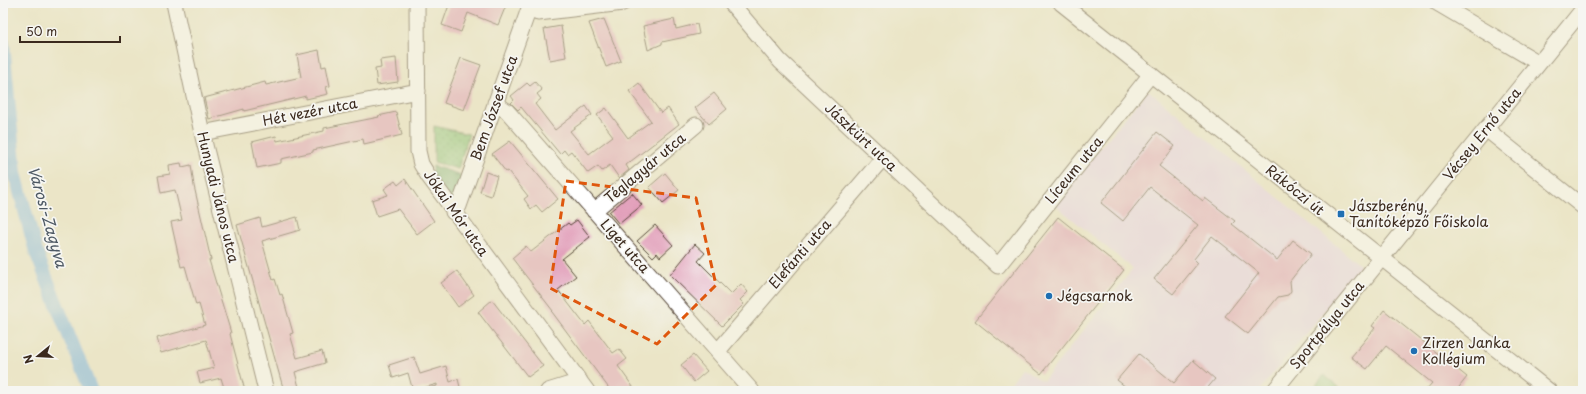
<svg xmlns="http://www.w3.org/2000/svg" width="1586" height="394" font-family="'Playpen Sans',sans-serif">
<style>
.built{fill:#e8d2ee}
.grass{fill:url(#grass-dots);stroke:#62774c}
.forest{fill:url(#forest-firs);stroke:#556a44}
.garden{fill:#8ac479;stroke:#62774c}
.lines{fill:none;stroke-linecap:round;stroke-linejoin:round}
.canal{stroke:#72b0e5;stroke-width:14}
.building{fill:#e29fba}
.minor-casing{stroke:#554637;stroke-width:17}
.minor{stroke:#fff;stroke-width:15}
.marked{fill:none;stroke:#df570d;stroke-width:3;stroke-dasharray:8 5;stroke-linejoin:round}
.poi-dot{fill:#1f6fb2;stroke:#f6f6f2;stroke-width:1.5}
.labels{text-anchor:middle;stroke-width:3.5;stroke-linejoin:round;paint-order:stroke}
.street-label{font-size:14px;fill:#3b2a1e;stroke:#f6f6f2}
.poi-label{font-size:14px;fill:#3b2a1e;stroke:#f6f6f2;text-anchor:start}
.water-label{font-size:15px;font-style:italic;fill:#4e5964;stroke:#f6f6f2}
</style>
<defs>
<pattern id="grass-dots" width="8" height="8" patternUnits="userSpaceOnUse"><rect width="8" height="8" fill="#8ac479"/><path d="M2 2h.1M6 6h.1" fill="none" stroke="#729f63" stroke-width="1.8" stroke-linecap="round"/></pattern>
<pattern id="forest-firs" width="22" height="20" patternUnits="userSpaceOnUse"><rect width="22" height="20" fill="#6faa69"/><path d="M5 1l3.5 6h-7zM16 11l3.5 6h-7z" fill="#5c8b56"/></pattern>
</defs>
<rect width="100%" height="100%" fill="#f6f6f2"/>
<filter id="ink" filterUnits="userSpaceOnUse"><feTurbulence type="fractalNoise" baseFrequency=".025" numOctaves="2"/><feDisplacementMap in="SourceGraphic" scale="8" xChannelSelector="R" yChannelSelector="G"/><feConvolveMatrix kernelMatrix="1 2 1 2 8 2 1 2 1" color-interpolation-filters="sRGB"/></filter>
<filter id="wash" filterUnits="userSpaceOnUse"><feTurbulence type="fractalNoise" baseFrequency=".012" numOctaves="4" result="noise"/><feDisplacementMap in="SourceGraphic" scale="16" xChannelSelector="R" yChannelSelector="G"/><feGaussianBlur stdDeviation="0.9" result="paint"/><feColorMatrix in="noise" values="0 0 0 0 0 0 0 0 0 0 0 0 0 0 0 0 0 1.4 0 .05"/><feComposite in="paint" operator="in"/></filter>
<g filter="url(#wash)">
<rect width="100%" height="100%" fill="#ebe5c7"/>
<path class="built" d="M1148,90L1361,266L1259,391H1005L1022,368L1043,381L1133,269L1054,204Z"/>
<path class="grass" d="M434,126L469,134L458,169L434,162Z"/>
<path class="forest" d="M433,166L459,174L462,178L456,198L452,201L431,173Z"/>
<path class="garden" d="M1324,375L1344,391H1311Z"/>
<g class="lines">
<path class="canal" d="M3,44L15,173L36,252L91,391"/>
</g>
<g id="blocks">
<path class="building" d="M445,3H507L498,25L468,13L461,32L442,25L449,5Z
M604,19L621,61L606,67L589,23Z
M674,19L676,29L697,24L699,34L662,42V44L648,50L643,26Z
M561,26L566,57L550,60L544,29Z
M319,50L322,67L326,66L330,86L326,87L328,94L306,99V96L244,111V109L209,119L204,98L265,82L266,85L301,77L297,55Z
M396,58L398,82L377,85L375,69L381,68L380,60Z
M461,58L481,65L464,110L444,103Z
M535,82L542,90L537,94L541,99L535,104L555,130L586,106L592,115L570,131L589,154L613,136L597,115L606,108L628,138L651,121L629,91L639,83L661,113L668,108L679,124L626,165L629,170L619,178L610,165L602,171L598,166L588,173L571,151L567,154L564,150L560,154L521,107L518,110L511,103L514,100L511,96L527,83L530,86Z
M714,93L727,109L709,124L695,108Z
M396,112L402,135L364,144L363,139L313,150V152L281,159V163L257,168L252,142L276,136L277,141L324,131V128L379,117L378,116Z
M1157,132L1175,146L1159,166L1203,201L1205,198L1235,221L1232,224L1277,260L1293,240L1311,254L1290,281L1291,291L1288,295L1278,297L1248,334L1225,316L1259,273L1212,236L1194,259L1198,263L1173,294L1154,279L1198,225L1150,187L1123,221L1101,203Z
M510,141L558,199L542,212L536,205L531,209L524,199L528,196L508,171L506,172L492,154Z
M181,163L182,167L191,165L194,186L211,260H209L231,333L230,334L245,391H225L221,378L200,383L197,372L214,368L206,340L161,353L157,338L205,325L199,304L196,305L185,266L181,267L171,222L182,220L175,190L161,193L158,176L170,174L169,165Z
M486,172L497,176L491,196L480,192Z
M665,173L679,190L663,203L649,187Z
M405,179L434,221L417,234L398,209L377,216L372,200L388,195L384,189L395,181L398,185Z
M632,193L642,205L619,224L609,212Z
M297,217L300,230L262,241L273,280L275,279L280,295L282,294L293,333L290,334L297,358L322,351L325,363L295,372L300,391H284L237,225L260,218L262,227Z
M1058,217L1124,270L1041,374L975,321Z
M577,220L590,237L562,259L576,276L558,290L585,325L589,321L613,353L619,349L627,359L618,366L636,391H611L552,312L553,311L512,258L526,246L531,252L568,223L570,225Z
M655,225L673,245L660,257L657,253L653,257L637,241Z
M695,244L705,253L698,261L731,294L741,284L748,292L740,300L744,304L722,326L670,275Z
M457,271L474,295L458,307L441,283Z
M492,300L543,366L528,377L478,312Z
M1384,310L1467,377L1456,391H1425L1432,383L1386,346L1367,369L1351,357L1375,328L1372,326Z
M1139,354L1174,383L1193,360L1215,379L1205,391H1131L1117,380Z
M693,355L707,371L694,382L681,365Z
M414,357L420,374L446,366L450,382L458,379L461,391H429L428,388L437,386V384L413,391L408,373L393,378L389,365Z"/>
</g>
</g>
<g filter="url(#ink)">
<use href="#blocks" fill-opacity="0" stroke="#554637" stroke-width="1"/>
<g class="lines">
<g class="minor-casing">
<path id="minor" d="M174,3L202,133L266,391
M417,3L418,151L421,164L429,177L587,391
M731,3L780,61L998,266L1151,74
M1061,3L1549,391
M1437,3L1539,63
M529,10L538,13L623,3
M495,103L507,111L752,391
M1486,129L1583,207
M202,133L418,91
M594,211L696,125
M453,212L459,206L531,3
M718,351L883,158
M548,391L580,381
M1274,391L1583,9"/>
</g>
<use href="#minor" class="minor"/>
</g>
</g>
<path d="M0 0H1586V394H0ZM566,181L696,198L716,285L657,344L550,288Z" fill="#ebe5c7" fill-opacity=".55" fill-rule="evenodd"/>
<path class="marked" d="M566,181L696,198L716,285L657,344L550,288Z"/>
<g class="poi-dot">
<rect x="1337" y="210" width="8" height="8" rx="2"/>
<circle cx="1049" cy="296" r="4"/>
<circle cx="1414" cy="351" r="4"/>
</g>
<g class="labels">
<g class="street-label">
<text transform="translate(494 108) rotate(-70)" y="5">Bem József utca</text>
<text transform="translate(310 112) rotate(-11)" y="5">Hét vezér utca</text>
<text transform="translate(1482 134) rotate(-51)" y="5">Vécsey Ernő utca</text>
<text transform="translate(861 137) rotate(43)" y="5">Jászkürt utca</text>
<text transform="translate(645 168) rotate(-40)" y="5">Téglagyár utca</text>
<text transform="translate(1074 170) rotate(-51)" y="5">Líceum utca</text>
<text transform="translate(1295 190) rotate(39)" y="5">Rákóczi út</text>
<text transform="translate(218 197) rotate(76)" y="5">Hunyadi János utca</text>
<text transform="translate(456 213) rotate(55)" y="5">Jókai Mór utca</text>
<text transform="translate(625 246) rotate(49)" y="5">Liget utca</text>
<text transform="translate(800 254) rotate(-49)" y="5">Elefánti utca</text>
<text transform="translate(1327 325) rotate(-51)" y="5">Sportpálya utca</text>
</g>
<g class="poi-label">
<text x="1349" y="211">Jászberény,<tspan x="1349" dy="16">Tanítóképző Főiskola</tspan></text>
<text x="1057" y="301">Jégcsarnok</text>
<text x="1422" y="348">Zirzen Janka<tspan x="1422" dy="16">Kollégium</tspan></text>
</g>
<g class="water-label">
<text transform="translate(47 217) rotate(74)" y="5">Városi-Zagyva</text>
</g>
</g>
<rect width="1586" height="394" fill="none" stroke="#f6f6f2" stroke-width="16"/>
<g transform="translate(38 356) rotate(252)" stroke="#f6f6f2" stroke-width="3" paint-order="stroke">
<path d="M0-3L7 15L0 10L-7 15Z" fill="#3b2a1e"/>
<text y="-6" font-size="11" font-weight="bold" text-anchor="middle" fill="#3b2a1e">N</text>
</g>
<path d="M20 36v6h100v-6" fill="none" stroke="#3b2a1e" stroke-width="2"/>
<text x="26" y="36" font-size="12" fill="#3b2a1e" stroke="#f6f6f2" stroke-width="3" paint-order="stroke">50 m</text>
</svg>
